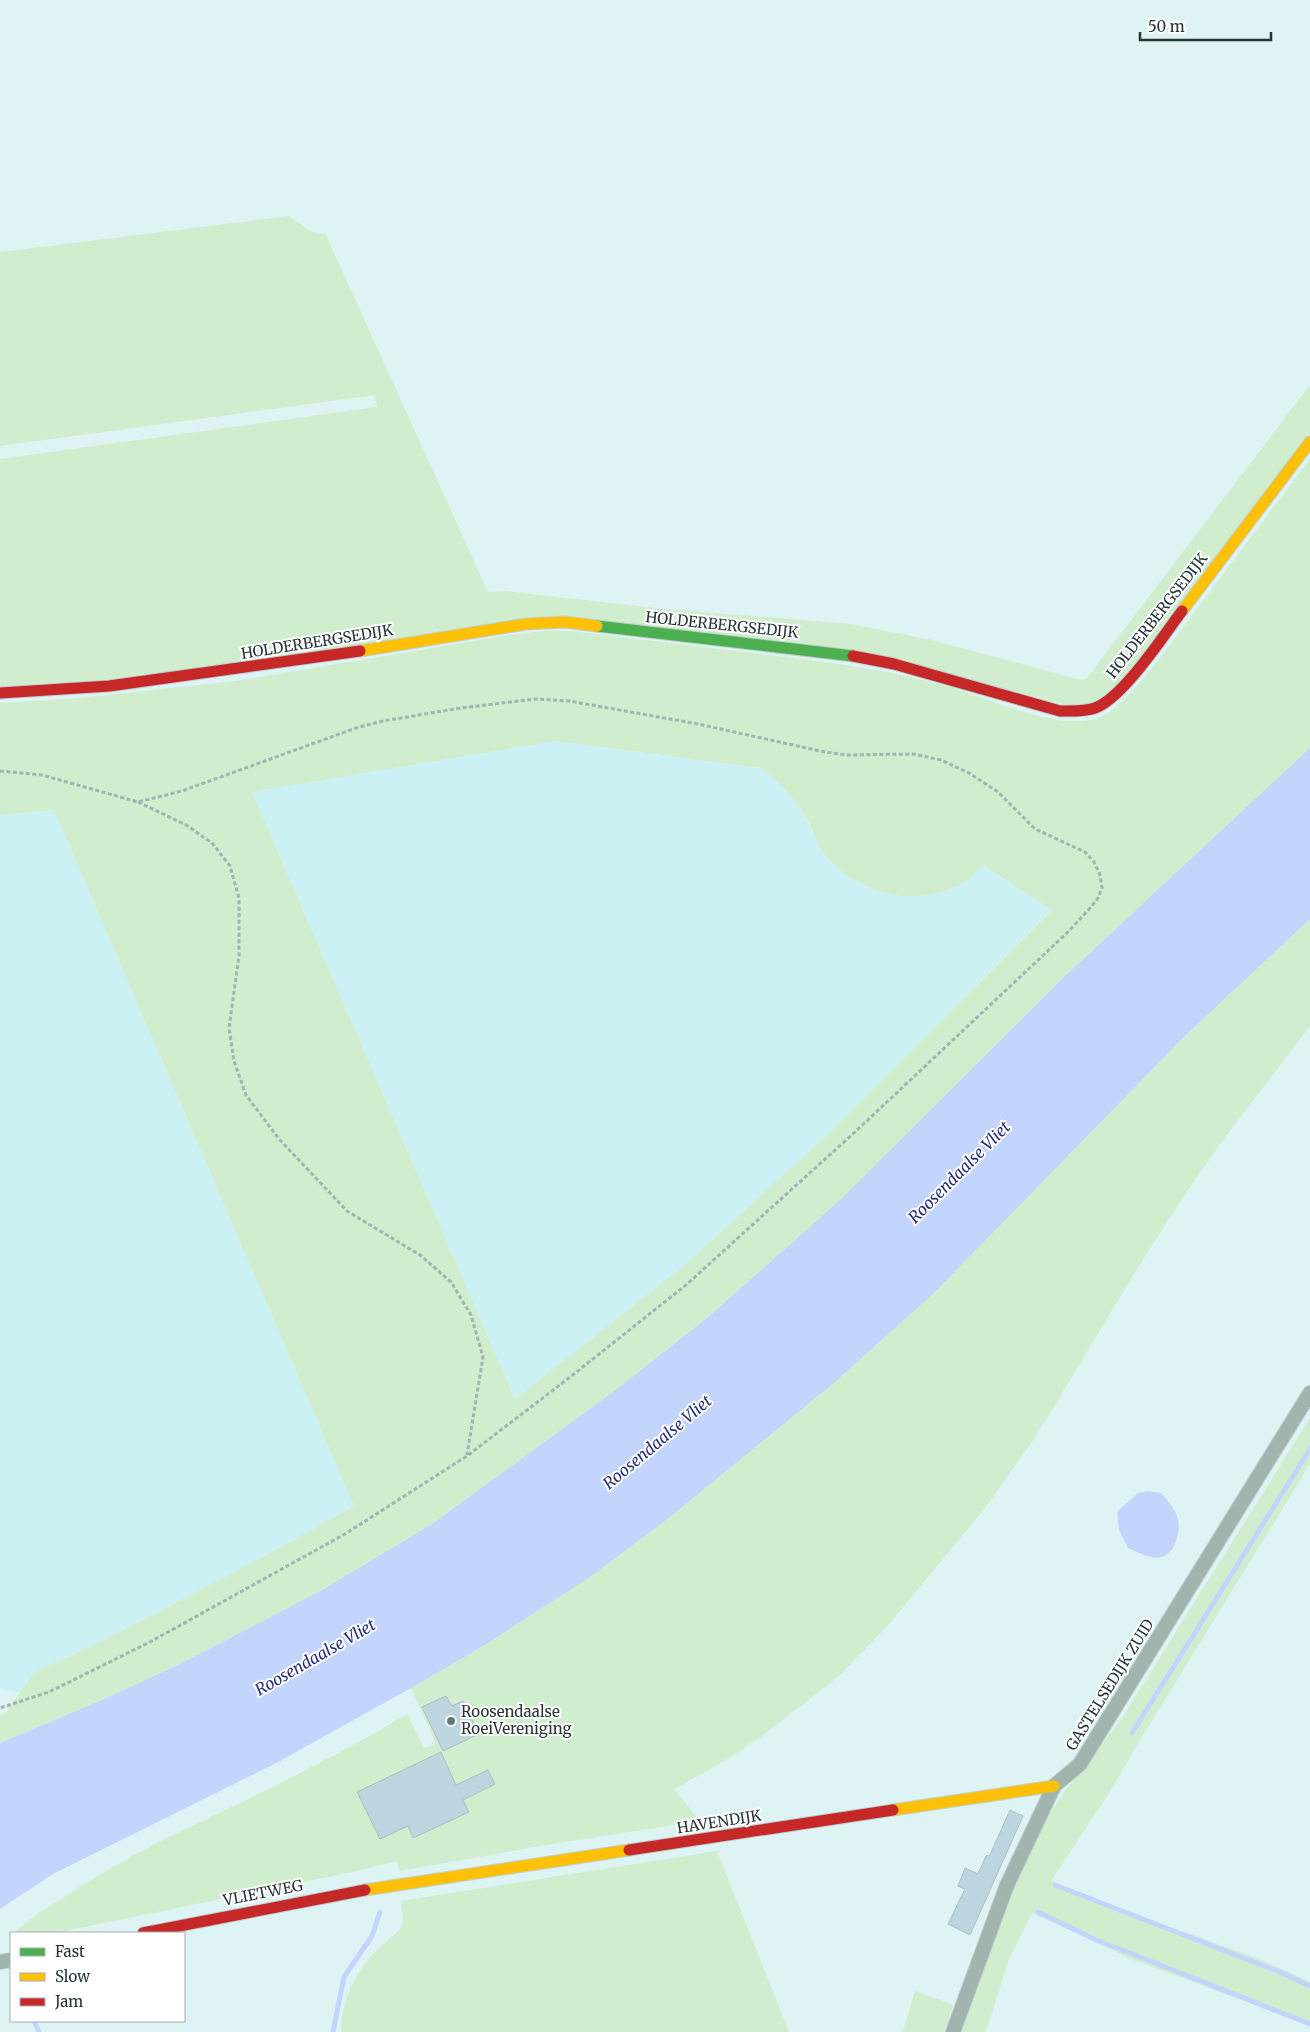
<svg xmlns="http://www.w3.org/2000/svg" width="1310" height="2032" font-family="Merriweather,serif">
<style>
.built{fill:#ccf1f5}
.green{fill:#d0eece;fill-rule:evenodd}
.water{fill:#c3d5fc}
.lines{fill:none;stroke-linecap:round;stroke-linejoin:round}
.stream{stroke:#c3d5fc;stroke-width:5}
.building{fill:#bdd5df;stroke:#afbec2}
.street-casing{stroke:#becfd0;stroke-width:16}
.fast-casing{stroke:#becfd0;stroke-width:13}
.slow-casing{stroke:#becfd0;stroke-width:13}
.jam-casing{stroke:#becfd0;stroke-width:13}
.path{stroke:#a2b4b1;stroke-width:3;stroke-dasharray:4 2.5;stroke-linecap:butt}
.street{stroke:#a0b5ae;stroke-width:14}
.fast{stroke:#4caf50;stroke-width:11}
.slow{stroke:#ffc107;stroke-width:11}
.jam{stroke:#c62828;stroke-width:11}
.poi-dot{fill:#657878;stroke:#fff;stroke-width:2}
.labels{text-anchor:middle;stroke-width:4;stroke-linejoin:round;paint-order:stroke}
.street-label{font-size:15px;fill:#253536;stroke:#fff}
.poi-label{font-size:15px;fill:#253536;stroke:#fff;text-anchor:start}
.water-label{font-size:16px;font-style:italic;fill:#242d79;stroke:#fff}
</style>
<rect width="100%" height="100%" fill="#ddf3f4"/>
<path class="built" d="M556,741L760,768L776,778L792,797L807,821L824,853L843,872L904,896H919L949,889L965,882L982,865L1052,909L826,1136L686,1264L515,1399L252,792Z
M54,810L354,1506L252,1563L100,1642L34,1672L19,1693L0,1689V815Z"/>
<path class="green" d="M289,216L310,231L326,235L488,592L503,591L665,609L850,624L932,640L1082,680L1087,678L1310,385V438L1127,680L1082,709L980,682L591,621L0,692V459L377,407L375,395L0,446V252Z
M1310,459V748L1065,976L841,1199L707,1318L613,1392L432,1524L322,1590L180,1664L95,1703L0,1743V1715L6,1713L34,1672L100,1642L252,1563L354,1506L54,810L0,815V703L79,698L236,681L504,636L543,631H571C632,638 693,646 754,653C821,661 888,669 953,688C991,700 1063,733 1101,717C1130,704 1178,633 1199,606C1236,557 1273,508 1310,459ZM556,741L760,768C780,781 795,800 808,821C814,832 817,845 825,855C853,888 899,905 942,892C950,889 960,886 966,881C972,877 977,870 983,865L1052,910L826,1136L686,1264L515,1399L252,792Z
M1310,919V1026L1223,1140L1188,1190L1145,1256L1036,1436L985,1508L890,1623L839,1676L762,1736L718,1765L674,1789L700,1821L552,1844L399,1871L397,1861L362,1870L55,1933H14C28,1920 44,1910 60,1900C108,1867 160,1841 213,1816C278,1785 344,1752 407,1714L424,1748L436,1744L411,1688L485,1645L593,1575L670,1517L835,1382L934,1293L1185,1036Z
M1310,1418V1464L1137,1745L1111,1790L1051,1881C1088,1896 1126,1911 1165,1925C1214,1943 1263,1958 1310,1982V2025L1136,1961L1032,1913L1009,1959L986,2032H958L1010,1893L1049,1815L1064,1792L1118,1724Z
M717,1851L789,2032H341C341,2009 350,1984 364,1965C374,1951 388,1941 400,1929L403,1922L401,1901Z
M915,1991L953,2005L944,2032H903Z"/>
<path class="water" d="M1310,748V919L1185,1036L934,1293L835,1382L670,1517L593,1575L485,1645L411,1688L278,1762L53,1874L0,1909V1743L95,1703L180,1664L322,1590L432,1524L613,1392L707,1318L841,1199L1065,976Z
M1148,1491L1161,1493C1168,1501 1176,1509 1178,1520C1181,1531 1175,1553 1162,1557C1150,1560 1138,1552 1128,1548L1119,1530L1117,1512L1138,1493Z"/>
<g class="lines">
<path class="stream" d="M1132,1733L1310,1449
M1055,1885L1282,1973L1310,1986
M1038,1912L1094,1939L1310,2024
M34,2021L39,2032
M333,2032L344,1977L372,1936L380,1912"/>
</g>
<path class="building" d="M446,1696L452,1706L463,1701L479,1734L443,1751L422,1707Z
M441,1752L456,1785L488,1770L495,1784L463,1800L469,1812L413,1838L408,1826L380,1839L357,1792Z
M1010,1810L1023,1816L970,1935L948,1924L965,1889L958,1886L965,1868L978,1874L986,1856L990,1855Z"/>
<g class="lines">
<g class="street-casing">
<path id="street" d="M0,1962L11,1960
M953,2032L1007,1885L1054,1786L1080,1764L1310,1393"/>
</g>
<g class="fast-casing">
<path id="fast" d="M597,626L853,656"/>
</g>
<g class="slow-casing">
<path id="slow" d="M1182,611L1310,442
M360,651L526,624L565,622L597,626
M893,1810L1054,1786
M365,1890L629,1850"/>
</g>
<g class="jam-casing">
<path id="jam" d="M853,656L894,664L1060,711C1071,711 1084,712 1095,708C1123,698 1163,636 1182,611
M0,693L109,686L360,651
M629,1850L893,1810
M143,1933L365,1890"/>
</g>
<path class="path" d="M0,771L42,775L138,802L182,791L356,728L383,721L461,708L535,699L569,701L698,724L820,751L846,755L914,754L941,760L969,773L998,792L1035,829L1085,852L1094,862L1100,875L1102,888L1098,898L1091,907L1069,931L855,1132L686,1285L574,1374L467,1456L345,1534L150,1642L49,1692L0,1708
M138,802L186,825L212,843L230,866L239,898V956L229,1028L234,1061L246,1095L279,1139L347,1211L420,1255L451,1282L471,1315L483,1357L467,1455"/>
<use href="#street" class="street"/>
<use href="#fast" class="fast"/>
<use href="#slow" class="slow"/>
<use href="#jam" class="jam"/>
</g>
<circle class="poi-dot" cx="451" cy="1721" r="5"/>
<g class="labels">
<g class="street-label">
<text transform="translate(1157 616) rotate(-52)" y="5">HOLDERBERGSEDIJK</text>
<text transform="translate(722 625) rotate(6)" y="5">HOLDERBERGSEDIJK</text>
<text transform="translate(317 642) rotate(-9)" y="5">HOLDERBERGSEDIJK</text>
<text transform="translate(1110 1685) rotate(-58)" y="5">GASTELSEDIJK ZUID</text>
<text transform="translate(719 1822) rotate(-9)" y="5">HAVENDIJK</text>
<text transform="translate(263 1893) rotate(-11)" y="5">VLIETWEG</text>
</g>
<g class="poi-label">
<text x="461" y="1717">Roosendaalse<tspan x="461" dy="17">RoeiVereniging</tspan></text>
</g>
<g class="water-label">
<text transform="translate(959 1172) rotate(-45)" y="6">Roosendaalse Vliet</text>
<text transform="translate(657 1442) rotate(-40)" y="6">Roosendaalse Vliet</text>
<text transform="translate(315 1657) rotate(-30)" y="6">Roosendaalse Vliet</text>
</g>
</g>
<rect x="10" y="1932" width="175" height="90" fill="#ffffff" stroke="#a8aeaf"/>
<rect x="20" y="1948" width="25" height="8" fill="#4caf50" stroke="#a8aeaf"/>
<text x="55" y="1957" font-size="15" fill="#253536">Fast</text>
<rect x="20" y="1973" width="25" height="8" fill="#ffc107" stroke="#a8aeaf"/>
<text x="55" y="1982" font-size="15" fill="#253536">Slow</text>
<rect x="20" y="1998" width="25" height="8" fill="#c62828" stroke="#a8aeaf"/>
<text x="55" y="2007" font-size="15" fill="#253536">Jam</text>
<path d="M1140 32v8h131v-8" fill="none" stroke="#253536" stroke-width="2.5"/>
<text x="1148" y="32" font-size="15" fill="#253536" stroke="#ffffff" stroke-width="4" paint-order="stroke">50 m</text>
</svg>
